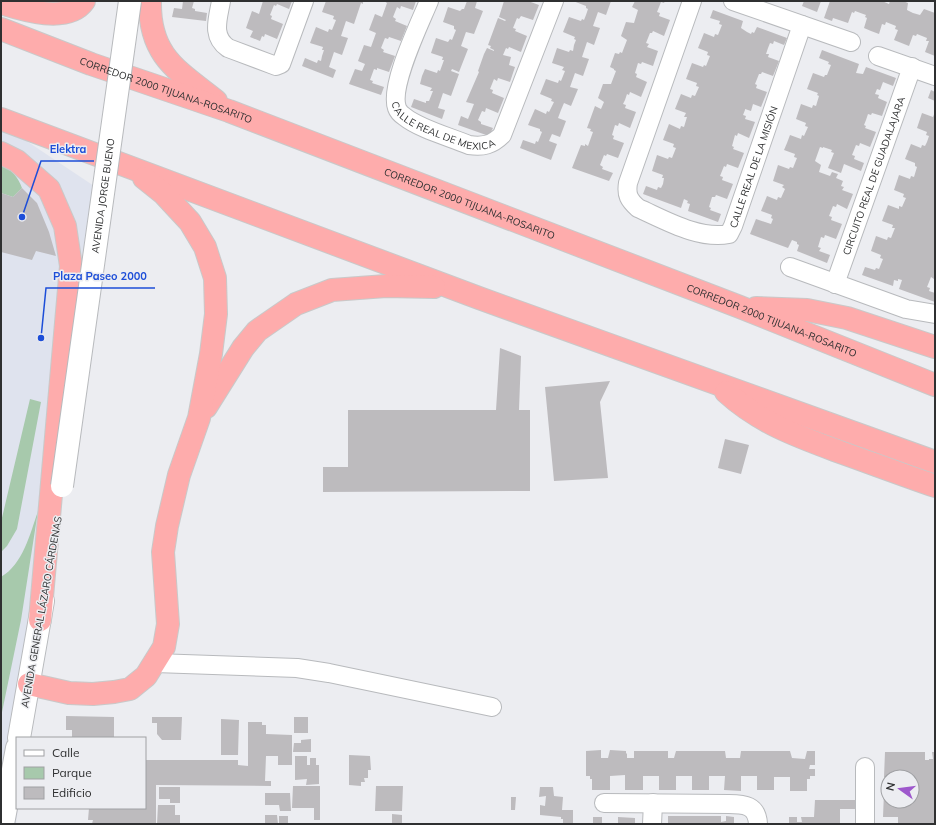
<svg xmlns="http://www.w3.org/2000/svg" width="936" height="825" font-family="Mulish,sans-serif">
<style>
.built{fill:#dfe3ee}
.green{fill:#a7c9ac}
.building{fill:#bdbbbe}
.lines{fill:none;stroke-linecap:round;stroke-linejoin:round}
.minor-casing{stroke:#b8babd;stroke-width:20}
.secondary-casing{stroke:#b8babd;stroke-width:24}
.trunk-casing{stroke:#c9c9c9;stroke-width:24}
.minor{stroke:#fff;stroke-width:18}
.secondary{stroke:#fff;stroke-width:22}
.trunk{stroke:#feacac;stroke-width:22}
.secondary-bridge-casing{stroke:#b8babd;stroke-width:24;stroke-linecap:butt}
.secondary-bridge{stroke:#fff;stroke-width:22}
.labels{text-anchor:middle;stroke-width:3;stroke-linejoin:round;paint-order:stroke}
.street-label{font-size:10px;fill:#2f3031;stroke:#ecedf1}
.leader{fill:none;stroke:#1d4ed8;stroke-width:1.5}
.callout-dot{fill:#1d4ed8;stroke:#ecedf1;stroke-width:1.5}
.callout-label{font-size:11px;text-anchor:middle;font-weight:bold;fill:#1d4ed8;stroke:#ecedf1;stroke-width:3;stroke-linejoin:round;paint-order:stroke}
</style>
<rect width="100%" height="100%" fill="#ecedf1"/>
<path class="built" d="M1,124L100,190L16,824H1Z"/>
<path class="green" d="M1,165C12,170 18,177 22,188L13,197L1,193Z
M30,399L41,402L17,529L7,546L1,552V522Z
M38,511L21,620L1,717V577C23,564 30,534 38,511Z"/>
<path class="building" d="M183,1H194L192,8L195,9V11L207,13L206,21L172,17L174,8L182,9Z
M263,1H292L289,9L277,4L276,6L274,5L270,15L272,16L271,19L283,24L277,39L265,34L264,37L262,36L260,41L250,37L253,31L246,28L252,11L259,14Z
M326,1H363V4L361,3L354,24L346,21L341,36L348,38L342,55L334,52L329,67L336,70L333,78L302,66L305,58L317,63L318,60L321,61L322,56L324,50H322L323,47L310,43L316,27L328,32L329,29L332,30L336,20L333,19L334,16L322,12Z
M384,1H416L413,10L401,6L400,9L397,7L393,17L396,19L395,21L407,26L401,41L389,37L388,39L385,38L381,48L384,50L383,52L395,56L389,72L377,68V70L374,69L370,80L373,81L372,83L384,87L381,95L349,84L355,69L362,71L365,64L358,61L364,45L371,47L376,33L369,30L375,14L382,17L387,3Z
M467,1H477L475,8L483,11L474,34L466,32L461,46L468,49L459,72L452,69L451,71L459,74L451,96L443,93L438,108L445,110L442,119L411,107L414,99L426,103V101H429L433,91H430L432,88L420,84L422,76L425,69L437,73L438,70L440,71L444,60H442L443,57L431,53L436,38L448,42L450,39L452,40L456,30L454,29V26L443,22L448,7L460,11L462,9H464Z
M504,1H528L539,5L533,20L521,16L519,19L517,18L513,28L516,29L515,31L527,36L521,52L509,47L508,49L506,48L503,55L511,57L509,65L515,67L510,82L498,78L497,81L494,79L490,89L493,90L492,93L504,98L498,113L486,108L485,112L482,111L478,120L481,122V124L493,128L489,136L458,125L461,116L468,119L474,104L466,102L479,72L478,71L484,54L487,48L494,51V50L490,48L491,46L488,45L498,18L505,21L506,20L499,17Z
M573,1H611L606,15L598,12L593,26L600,28L594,45L587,42L582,57L589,59L583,76L575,73L570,87L578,89L571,106L564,103L561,110L558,118L566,121L560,137L552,134L549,141L557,144L551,160L520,148L523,140L535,144L536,141L538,142L542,132L540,131V129L528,125L535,109L546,114L547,111L549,112L554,102L551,101L552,99L540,94L546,79L558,83L559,80L561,81L565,71L562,70L564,67L552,63L557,48L569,52L570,50L573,51L574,45L576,40L574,39L575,37L563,32L569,17L581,21L582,19L584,20L586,15L588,9L586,8V6Z
M635,1H665L664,3L661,2L657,12L660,13L659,16L670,20L664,36L653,31L652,33H650L646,43L649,44L647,47L658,51L653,66L642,62L641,64L638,63L635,73L637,74L636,77L647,82L641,97L630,92L629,95L627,94L625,100L623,104L626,105L625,108L636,112L630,128L619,123L618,126L615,125L612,135L614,136L613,139L624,143L618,158L607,154L606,156L604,155L600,165L603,167L602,169L613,173L609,181L572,168L581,145L585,146V144L588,146L593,132L590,131L591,129L587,128L595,106L601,109L604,102L598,98L603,84H611L616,71L614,70V69L610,67L615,53L619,54L620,52L622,53L627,40L621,36L626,22L634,23L638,10L632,7Z
M804,1H821L817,12L802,6Z
M830,1H882L889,4L890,1H903L908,3L907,10L913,13L920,15L924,9L935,13V56L925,52L929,41H926L927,38L917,34L916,36L913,35L909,46L894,40L898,30L895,29L896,26L886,22L885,25L882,24L879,34L871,31L864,28L867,18L865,17L866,15L855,11L854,13L852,12L848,23L833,18L832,21L824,18Z
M713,10L743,21L741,28L747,32L751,34L752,32L754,33L757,27L787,38L784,45L774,41L773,44L770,43L768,48L766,54H769L768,57L779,61L773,76L762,72L761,74H759L755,84L757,85L756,88L767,92L761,107L753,104L751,111L745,109V110L743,115L746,116L745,119L755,122L749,138L738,133L737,136L735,135L732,146L734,147L733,149L744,153L738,168L727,164L726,167L724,166L720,176L723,177L722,180L733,184L727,199L716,195L715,197H712L709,207L711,208L710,210L721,214L718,222L688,211L690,204L687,203L688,201L684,199L681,208L643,194L646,186L657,190L658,187L661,188L663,184L664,178H662L663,175L652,171L657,155L668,159L669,157L672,158L676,148L673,147L674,144L663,140L669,124L680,129L681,126L684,127L687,117H684L686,113L675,109L681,94L691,98L692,95L695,96L699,87L696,86L697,83L686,79L692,63L703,67L704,65L706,66L710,56L707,55L708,52L698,48L704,33L714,37L715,34L718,35L722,25L719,24L720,21L710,18Z
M822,50L859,64L856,73L863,74L866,67L896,78L893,86L883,82L880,90L877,89L875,94L879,95L878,98L887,102L882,116L872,113L871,115L868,114L866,120L864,125L866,126L865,128L876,132L870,147L860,143L859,146L856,145L852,155L855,156L854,159L864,163L861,171L844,164L841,173L828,168L834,153L831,152L832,150L823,147V148L820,147L815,161L821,165L819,172L830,176L832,172L838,174L836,178L843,181L841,186L844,187L842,190L853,194L847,209L837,204L836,207L833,206L829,216L832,217L831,220L842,224L836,239L825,235L824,238L821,237L818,247L821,248L819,251L830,255L827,263L797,251L799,245L797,244V242L792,240L788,248L750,234L756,219L771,224L773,219L771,218L772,215L761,211L767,196L777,200L778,197L781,198L785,189L782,187L784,185L773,181L778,165L789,169L790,167L793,168L797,158L794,157L795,154L784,150L787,143L790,135L801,139L802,135L804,136L808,127L805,126L806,123L796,119L801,104L812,108L813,105L816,106L819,96L817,95L818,93L807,89L813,73L824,77L825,75H827L831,65L828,64L829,62L819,58Z
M931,90L935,92V101L928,98Z
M935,112V275L934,279L931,277L927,287L930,288L929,291L935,293V302L899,289L902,280L898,279V281L894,280L893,286L862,275L865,267L875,270L876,268L879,269L883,259L880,258L881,255L871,251L876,236L887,240L888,237L891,238L895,228H892L893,225L882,221L888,205L899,209V206L902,207L906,198L903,197L904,194L894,190L899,175L910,179L911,176L914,177L917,167L915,166V163L905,159L911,144L921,148L922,145L925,146L927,142L929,136L926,135L927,132L917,128L922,113L933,117Z
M22,188L37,203L49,232L56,256L36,251L32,260L1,252V193L13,197Z
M500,348L521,356L519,410H530V491L323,492V467H348V410H496Z
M610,381L600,402L608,478L554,481L545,387Z
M725,439L749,445L741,474L718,468Z
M66,716L114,717V738H72V730H66Z
M152,717H182L181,740H162L157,734V723H152Z
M294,717H308V733H294Z
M221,719L239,720L238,755H221Z
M248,722H262V725H266V734L292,735V765H278V756H266L265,781H271V786L156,785V824H92L93,820H88L89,808H145V760H238V765L248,766Z
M311,739V752H293L294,743H301V740Z
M601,750V758H608L610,750L626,751V754L627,753V758H634V751H668V758H674L676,751H725L726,758H740L741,751H790L792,758L805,759L807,751H815V765H810L809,769H815V776H810V779H807V791H790V777H774V790H757V776H741V791L724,790L725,776H709V790H692V776H676V790H659V776H643V790H625V775L610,776V790H592V779H590V776H586V751Z
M885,752H925V760H929V759H933L932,752H935V824H898V817H883L884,792H888V801H912V777H884Z
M349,755L370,756L371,770H368V778H364L365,782H361V786L349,785Z
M295,756H307V765H310V758H316V765H319V784L306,785L307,779L295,780Z
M293,786H320V820H314V808H292Z
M376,786H403L402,811H375Z
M159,787H180V803H170V799H159Z
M540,787H553L554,796L563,797L562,810H573V824H563V819H561V817L540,815V805L545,806L546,796L539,797Z
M265,793H290L291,811H280L279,805H265Z
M511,797H516L515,810H511Z
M815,800H855V809H840V824H789V817H797V822H802L801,817H814Z
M158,805H175V815H180V824H157Z
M392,814L402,815V824H392Z
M265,815H277L278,824H265Z
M279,816H288V824H279Z
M668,816H721V822L726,821V816L734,817V824H668Z
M593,817H602V824H593Z
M618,817L635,818V824H618Z"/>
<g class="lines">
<g class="minor-casing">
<g id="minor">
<path d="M221,1C218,19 211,36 228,48L276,66L281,64L304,1"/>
<path id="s1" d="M429,1C420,23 389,86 397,108C398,111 402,115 405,117C420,129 450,137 469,145C483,147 492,145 502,135L554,1"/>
<path id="s2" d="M692,1L628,183C626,195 629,200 638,208C665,220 699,240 729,234L733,226L802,25"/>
<path d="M733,1L851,42"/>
<path d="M878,56L935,76"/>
<path d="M790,267L906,309L935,314"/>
<path id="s3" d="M835,284L912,67"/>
<path d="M155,663L297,668L329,673L492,707"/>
<path d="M865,767V824"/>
<path d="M604,803L729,804C744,804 757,805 758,824"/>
<path d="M652,824L653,803"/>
</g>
</g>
<g class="secondary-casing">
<path id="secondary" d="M19,738L43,601
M3,824L17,748"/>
</g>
<g class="trunk-casing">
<g id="trunk">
<path d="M150,1C149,56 177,70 216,101"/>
<path d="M1,3C23,10 68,24 84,1"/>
<path id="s4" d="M1,29L91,64L229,111L740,307L935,385"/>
<path d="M1,119L479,298L935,462"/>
<path d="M1,153L17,161L49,189L65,226L71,266L40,620"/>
<path d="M756,308L807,310L847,318L935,347"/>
<path d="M726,392C760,423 797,436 840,452C871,463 903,475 935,486"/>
<path d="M206,407L243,348L257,331L296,304L332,290L386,286L434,287"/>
<path d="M29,684L69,693L93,694L114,692L130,689L146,676L164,647L168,624L163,552L167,526L179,475L199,418L211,354L216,314L215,278L205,247L190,222L164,194L144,178"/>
</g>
</g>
<use href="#minor" class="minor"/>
<use href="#secondary" class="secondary"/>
<use href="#trunk" class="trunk"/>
<g class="secondary-bridge-casing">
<g id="secondary-bridge">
<path id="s5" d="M62,486L130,1"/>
</g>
</g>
<use href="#secondary-bridge" class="secondary-bridge"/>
</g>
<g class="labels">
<g class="street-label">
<text dy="4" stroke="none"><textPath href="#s4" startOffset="176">CORREDOR 2000 TIJUANA-ROSARITO</textPath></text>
<text dy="4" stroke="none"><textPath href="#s1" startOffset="164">CALLE REAL DE MEXICA</textPath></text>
<text dy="4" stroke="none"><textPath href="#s2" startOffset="389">CALLE REAL DE LA MISIÓN</textPath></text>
<text dy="4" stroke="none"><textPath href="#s3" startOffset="115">CIRCUITO REAL DE GUADALAJARA</textPath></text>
<text dy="4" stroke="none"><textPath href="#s5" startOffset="293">AVENIDA JORGE BUENO</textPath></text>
<text dy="4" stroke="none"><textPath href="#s4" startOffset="500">CORREDOR 2000 TIJUANA-ROSARITO</textPath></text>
<text dy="4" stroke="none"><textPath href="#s4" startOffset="824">CORREDOR 2000 TIJUANA-ROSARITO</textPath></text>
<text transform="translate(41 612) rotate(-80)" y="4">AVENIDA GENERAL LÁZARO CÁRDENAS</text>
</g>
</g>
<path class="leader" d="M22 217L41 161H94M41 338L46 288H155"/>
<g class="callout-dot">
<circle cx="22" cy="217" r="4"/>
<circle cx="41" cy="338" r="4"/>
</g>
<g class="callout-label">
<text x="68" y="153">Elektra</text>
<text x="100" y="280">Plaza Paseo 2000</text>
</g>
<rect width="936" height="825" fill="none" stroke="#2f3031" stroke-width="4"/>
<rect x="16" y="737" width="130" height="72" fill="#ecedf1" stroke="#a0a1a4"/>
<rect x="24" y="750" width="20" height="6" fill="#ffffff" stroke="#a0a1a4"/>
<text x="52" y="757" font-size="12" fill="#2f3031">Calle</text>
<rect x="24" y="767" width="20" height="12" fill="#a7c9ac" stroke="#a0a1a4"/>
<text x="52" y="777" font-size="12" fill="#2f3031">Parque</text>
<rect x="24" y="787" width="20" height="12" fill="#bdbbbe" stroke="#a0a1a4"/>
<text x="52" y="797" font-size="12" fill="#2f3031">Edificio</text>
<g transform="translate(900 789) rotate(284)"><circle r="19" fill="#ecedf1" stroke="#a0a1a4"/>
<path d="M0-3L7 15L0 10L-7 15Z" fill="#9e58cc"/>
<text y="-6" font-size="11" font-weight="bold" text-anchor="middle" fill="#2f3031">N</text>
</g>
</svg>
